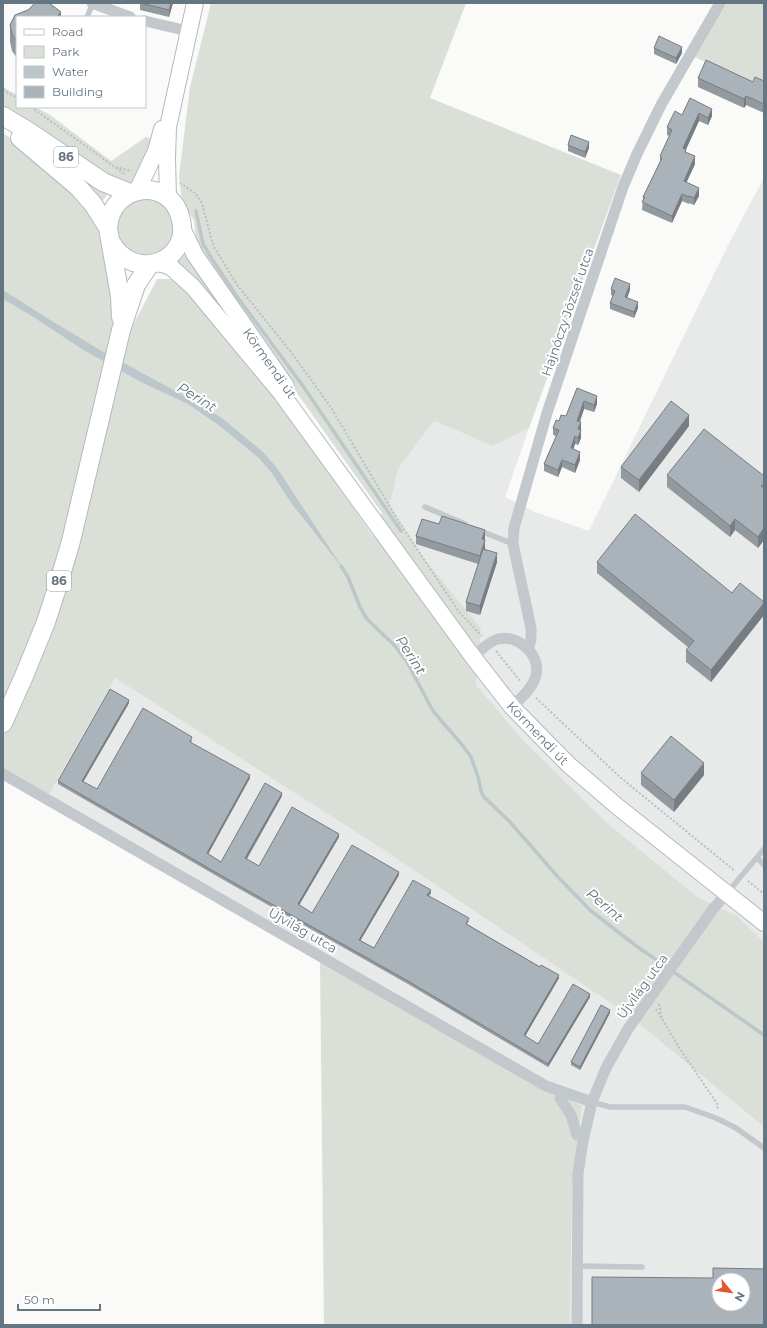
<svg xmlns="http://www.w3.org/2000/svg" width="767" height="1328" font-family="Montserrat,sans-serif">
<style>
.built{fill:#e8e9e9;fill-rule:evenodd}
.green{fill:#dadfd7}
.water{fill:#bbc7cb}
.lines{fill:none;stroke-linecap:round;stroke-linejoin:round}
.stream{stroke:#bbc7cb;stroke-width:3.5}
.secondary-casing{stroke:#b3babf;stroke-width:18}
.primary-casing{stroke:#b5babe;stroke-width:20}
.path{stroke:#bbbfc2;stroke-width:2;stroke-dasharray:2 2;stroke-linecap:butt}
.lane{stroke:#c3c8cc;stroke-width:5.5}
.street{stroke:#c3c8cc;stroke-width:11}
.secondary{stroke:#fff;stroke-width:16}
.primary{stroke:#fff;stroke-width:18}
.wall{fill:#929a9f}
.shaded-wall{fill:#777d82}
.building{fill:#aab3b9;stroke:#777d82;fill-rule:evenodd}
.labels{text-anchor:middle;stroke-width:4;stroke-linejoin:round;paint-order:stroke}
.shield{fill:#fff;stroke:#939fa8;stroke-width:1}
.shield-label{font-size:12px;font-weight:bold;fill:#657683}
.street-label{font-size:13px;fill:#657683;stroke:#fff}
.water-label{font-size:14px;font-style:italic;fill:#60757c;stroke:#fff}
</style>
<rect width="100%" height="100%" fill="#fafaf8"/>
<path class="built" d="M764,178V942L737,916L699,898L607,823L523,740L501,715L476,685L481,628L423,557L390,505L398,469L434,421L493,446L529,428L505,497L535,512L589,531L727,247Z
M115,678L387,852L631,1017L764,1127V1325H570L572,1193L580,1126L582,1106L45,802ZM719,1280H743V1304H719Z"/>
<path class="green" d="M211,3H466L430,98L621,175L529,428L493,446L434,421L398,469L390,505L423,557L481,628L476,685L523,740L607,823L699,898L737,916L764,942V1127L631,1017L387,852L115,678L45,802L3,776V133L37,156L91,208L129,333L157,279H172L201,304L254,367L373,536L382,513L258,338L197,248L194,221L182,201L179,176L190,87Z
M720,3H764V88L690,55Z
M3,87L17,95V107H36L50,115L111,161L146,137L158,140L135,185L124,187L3,111Z
M60,163L109,192L100,204Z
M149,196L171,209L175,235L164,252L135,257L114,236L120,207Z
M185,251L242,332L177,263Z
M320,960L582,1106L572,1193L570,1325H324Z"/>
<path class="water" d="M3,290L47,318L100,350L201,405L222,418L246,438L263,452L277,468L344,570L292,504L271,472L260,459L220,426L188,404L141,382L85,351L32,316L3,299Z"/>
<g class="lines">
<path class="stream" d="M196,211L203,244L212,259L238,298L303,386L401,531
M341,566L348,577L360,607L367,619L395,646L407,662L433,711L463,746L471,757L478,777L481,791L484,797L509,821L558,877L591,911L635,945L764,1035"/>
<g class="secondary-casing">
<path id="secondary" d="M137,191L156,151L162,129
M168,198L167,158L168,127L195,3
M182,228L195,255L286,386
M156,263L162,264L171,267L193,287L281,393L473,657L512,707L569,765L618,807L764,923"/>
</g>
<g class="primary-casing">
<path id="primary" d="M3,116L28,131L103,182L130,193
M20,138L78,187L93,204L108,228
M111,242C133,283 191,262 181,220C172,176 111,182 108,228L120,296L121,317
M3,723L24,676L46,622L58,585L71,541L121,330L136,285L150,264"/>
</g>
<path class="path" d="M3,90L17,98
M31,107L115,167L132,171
M116,168L126,175
M180,183L195,193L202,203L211,238L214,247L238,286L291,352L330,406L399,522L459,612L482,636
M496,651L521,682
M536,698L621,778L735,871
M748,881L764,894
M659,1004L662,1018
M656,1009L680,1049L718,1105L717,1110"/>
<path class="lane" d="M87,17L93,3
M425,507L465,524
M478,530L513,544
M757,858L764,865
M727,893L764,849
M592,1102L610,1107H685L716,1118L736,1128L764,1148
M578,1266L642,1267"/>
<path class="street" d="M92,3L130,17
M145,21L188,31
M528,649L531,640V628L513,544L514,528L547,413L623,187L637,154L661,105L720,3
M473,657C480,651 489,641 498,639C518,634 541,655 536,675C533,688 521,698 512,707
M3,774L546,1086L592,1102
M560,1098L571,1115L577,1135
M577,1325L578,1174L583,1141L592,1102L606,1068L628,1029L713,909L726,894"/>
<use href="#secondary" class="secondary"/>
<use href="#primary" class="primary"/>
</g>
<path class="wall" d="M35,3H49L61,12V17H17V58L12,51L10,42V25L15,15L28,10Z
M140,3H173L169,17L140,10Z
M654,48L682,53L676,64L654,54Z
M698,78L753,82L764,81V113L746,105L744,108L698,87Z
M690,98L712,116L708,125L699,121L686,149V152L695,164L686,182L699,196L694,205L689,203V204L682,201L672,223L642,210L643,197L660,162V156L669,136L667,135V127L682,115Z
M568,145L589,148L585,158L568,151Z
M611,289L630,290L627,298L638,308L634,318L610,309V303L613,296L611,295Z
M577,388L597,404L594,412L584,409L580,422L581,438L578,445L575,444L573,449L580,460L575,473L562,467L558,477L544,471V464L556,436L553,435V428L559,421L566,416Z
M689,426L639,492L621,478V467Z
M667,475L764,476V540L758,548L735,530L730,537L667,487Z
M416,536L485,539V549L497,562L480,615L466,611V602L478,564L416,544Z
M597,562L732,593L764,602V615L711,682L686,662V650L689,648L597,573Z
M129,703L83,782L97,789L192,740L191,743L250,778L208,854L221,862L282,796L247,859L259,866L339,837L299,905L312,913L399,875L360,940L374,948L431,893L429,896L469,921L467,924L559,978L525,1036L538,1044L590,997L548,1067L408,984L229,883L58,784V781Z
M641,773L704,775L674,812L641,785Z
M610,1013L580,1070L571,1065V1062Z"/>
<path class="shaded-wall" d="M171,3H173L169,17V10Z
M61,12V17H57Z
M682,47V53L676,64V58Z
M746,96V105L744,108V99Z
M712,109V116L708,125V118Z
M699,113V121L683,156V148Z
M589,142V148L585,158V152Z
M695,156V164L684,188V181Z
M699,188V196L694,205V198Z
M682,194V201L672,223V216Z
M630,284V290L625,303V297Z
M638,302V308L634,318V312Z
M597,396V404L594,412V405Z
M584,401V409L577,428V421Z
M689,415V426L639,492V480Z
M581,422V430L578,429Z
M581,430V438L578,445V438Z
M575,436V444L571,456V448Z
M580,452V460L575,473V465Z
M562,460V467L558,477V470Z
M735,519V530L730,537V526Z
M764,528V540L758,548V537Z
M485,530V539L482,548V539Z
M485,540V549L480,565V556Z
M497,553V562L480,615V606Z
M764,603V615L711,682V670Z
M129,700V703L82,784V781Z
M704,763V775L674,812V800Z
M250,775V778L207,856V853Z
M282,793V796L245,861V858Z
M339,834V837L298,907V904Z
M399,872V875L359,943V940Z
M431,890V893L427,898V895Z
M559,975V978L524,1038V1035Z
M590,994V997L548,1067V1064Z
M610,1010V1013L580,1070V1067Z"/>
<path class="building" d="M35,3H49L61,12L57,17H17V41L12,34L10,25L15,15L28,10Z
M140,3H171L169,10Z
M659,36L682,47L676,58L654,48Z
M706,60L753,82L755,77L764,81V104L746,96L744,99L698,78Z
M690,98L712,109L708,118L699,113L683,148L686,150L685,152L695,156L684,181L699,188L694,198L689,196V197L682,194L672,216L642,202L645,197H643L662,158L660,156L672,130L667,127L675,111L682,115Z
M571,135L589,142L585,152L568,145Z
M615,278L630,284L625,297L638,302L634,312L610,303L615,291L611,289Z
M577,388L597,396L594,405L584,401L577,421L581,422L578,429L581,430L578,438L575,436L571,448L580,452L575,465L562,460L558,470L544,464L559,430L553,428L556,420L559,421L561,415L566,416Z
M671,401L689,415L639,480L621,467Z
M704,429L764,476V483L761,486L764,488V528L758,537L735,519L730,526L667,475Z
M635,514L732,593L740,583L764,602V603L711,670L686,650L694,641L597,562Z
M442,516L485,530L482,539L485,540L480,556L416,536L422,519L439,524Z
M483,549L497,553L480,606L466,602Z
M110,689L129,700L82,781L97,789L143,708L192,737L190,742L250,775L207,853L221,862L265,783L282,793L245,858L259,866L292,807L339,834L298,904L312,913L352,845L399,872L359,940L374,948L413,880L431,890L427,895L469,918L466,924L540,967L541,965L559,975L524,1035L538,1044L573,984L590,994L548,1064L408,981L229,880L58,781Z
M671,736L704,763L674,800L641,773Z
M601,1005L610,1010L580,1067L571,1062Z
M713,1268L764,1269V1325H592V1277L713,1278ZM719,1280H743V1304H719Z"/>
<g class="labels">
<g class="shield">
<rect x="54" y="147" width="24" height="20" rx="3"/>
<rect x="47" y="571" width="24" height="20" rx="3"/>
</g>
<g class="shield-label">
<text x="66" y="161">86</text>
<text x="59" y="585">86</text>
</g>
<g class="street-label">
<text transform="translate(567 312) rotate(-71)" y="5">Hajnóczy József utca</text>
<text transform="translate(270 363) rotate(55)" y="5">Körmendi út</text>
<text transform="translate(538 733) rotate(46)" y="5">Körmendi út</text>
<text transform="translate(303 930) rotate(30)" y="5">Újvilág utca</text>
<text transform="translate(642 986) rotate(-54)" y="5">Újvilág utca</text>
</g>
<g class="water-label">
<text transform="translate(197 397) rotate(32)" y="5">Perint</text>
<text transform="translate(411 655) rotate(57)" y="5">Perint</text>
<text transform="translate(605 905) rotate(41)" y="5">Perint</text>
</g>
</g>
<rect width="767" height="1328" fill="none" stroke="#657683" stroke-width="8"/>
<rect x="16" y="16" width="130" height="92" fill="#ffffff" stroke="#c1c8cd"/>
<rect x="24" y="29" width="20" height="6" fill="#ffffff" stroke="#c1c8cd"/>
<text x="52" y="36" font-size="12" fill="#657683">Road</text>
<rect x="24" y="46" width="20" height="12" fill="#dadfd7" stroke="#c1c8cd"/>
<text x="52" y="56" font-size="12" fill="#657683">Park</text>
<rect x="24" y="66" width="20" height="12" fill="#bbc7cb" stroke="#c1c8cd"/>
<text x="52" y="76" font-size="12" fill="#657683">Water</text>
<rect x="24" y="86" width="20" height="12" fill="#aab3b9" stroke="#c1c8cd"/>
<text x="52" y="96" font-size="12" fill="#657683">Building</text>
<g transform="translate(731 1292) rotate(119)"><circle r="19" fill="#ffffff" stroke="#c1c8cd"/>
<path d="M0-3L7 15L0 10L-7 15Z" fill="#e4572e"/>
<text y="-6" font-size="11" font-weight="bold" text-anchor="middle" fill="#657683">N</text>
</g>
<path d="M18 1304v6h82v-6" fill="none" stroke="#657683" stroke-width="2"/>
<text x="24" y="1304" font-size="12" fill="#657683" stroke="#ffffff" stroke-width="3" paint-order="stroke">50 m</text>
</svg>
